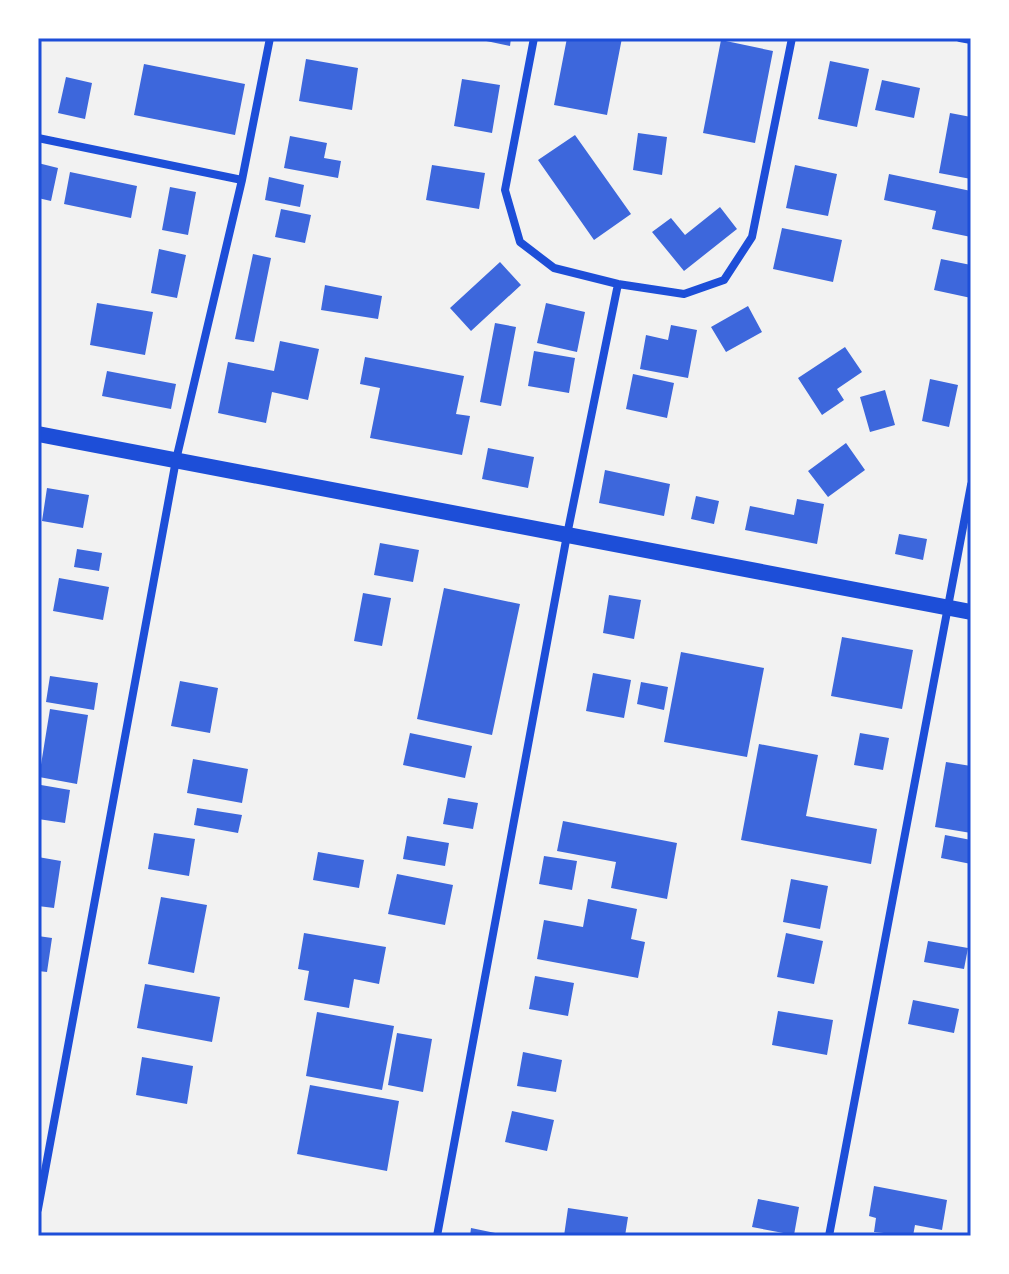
<svg xmlns="http://www.w3.org/2000/svg" width="1009" height="1274" font-family="'Nunito Sans',sans-serif">
<style>
.building{fill:#3d67dc}
.lines{fill:none;stroke-linecap:round;stroke-linejoin:round}
.minor{stroke:#1d4ed8;stroke-width:8}
.secondary{stroke:#1d4ed8;stroke-width:16}
.neatline{fill:none;stroke:#1d4ed8;stroke-width:3}
</style>
<rect width="100%" height="100%" fill="#f2f2f2"/>
<path class="building" d="M472,38H511L510,46Z
M567,38H622L607,115L554,105Z
M721,40L773,51L755,143L703,133Z
M306,59L358,68L352,110L299,101Z
M830,61L869,69L857,127L818,119Z
M144,64L245,84L235,135L134,115Z
M66,77L92,83L85,119L58,113Z
M462,79L500,85L492,133L454,126Z
M882,80L920,88L914,118L875,110Z
M950,113L971,117V179L939,173Z
M638,133L667,137L662,175L633,170Z
M575,135L631,214L594,240L538,160Z
M290,136L327,143L324,158L341,161L338,178L284,168Z
M38,163L58,168L51,201L38,198Z
M432,165L485,173L479,209L426,200Z
M795,165L837,174L828,216L786,208Z
M70,172L137,186L131,218L64,204Z
M889,174L971,191V237L932,229L936,211L884,200Z
M269,177L304,185L300,207L265,200Z
M170,187L196,192L188,235L162,230Z
M720,207L737,229L684,271L652,232L671,218L685,235Z
M281,209L311,215L305,243L275,237Z
M782,228L842,240L833,282L773,269Z
M159,249L186,255L177,298L151,293Z
M253,254L271,258L254,342L235,339Z
M941,259L971,265V298L934,290Z
M500,262L521,285L471,331L450,308Z
M325,285L382,296L378,319L321,310Z
M97,303L153,312L145,355L90,345Z
M546,303L585,312L577,352L537,343Z
M748,306L762,332L726,352L711,327Z
M495,323L516,327L501,406L480,402Z
M671,325L697,330L688,378L640,369L646,335L668,340Z
M280,341L319,349L308,400L272,392L266,423L218,413L228,362L274,371Z
M845,347L862,372L837,389L844,400L822,415L798,378Z
M534,351L575,358L569,393L528,386Z
M365,357L464,376L456,414L470,416L462,455L370,438L380,388L360,384Z
M107,371L176,384L171,409L102,396Z
M633,374L674,383L667,418L626,409Z
M930,379L958,385L949,427L922,421Z
M885,390L895,425L870,432L860,397Z
M846,443L865,470L828,497L808,471Z
M488,448L534,457L528,488L482,479Z
M605,470L670,484L664,516L599,503Z
M47,488L89,495L83,528L42,521Z
M696,496L719,501L714,524L691,519Z
M797,499L824,504L817,544L745,530L750,506L794,515Z
M899,534L927,539L923,560L895,554Z
M380,543L419,550L413,582L374,575Z
M77,549L102,553L99,571L74,567Z
M59,578L109,587L103,620L53,611Z
M444,588L520,604L492,735L417,719Z
M363,593L391,598L382,646L354,641Z
M609,595L641,600L634,639L603,633Z
M842,637L913,650L902,709L831,696Z
M681,652L764,668L747,757L664,742Z
M593,673L631,680L624,718L586,711Z
M50,676L98,683L94,710L46,702Z
M180,681L218,688L210,733L171,726Z
M641,682L668,687L664,710L637,704Z
M50,709L88,715L77,784L39,777Z
M410,733L472,746L465,778L403,765Z
M860,733L889,738L883,770L854,765Z
M759,744L818,755L806,816L877,829L871,864L741,840Z
M193,759L248,769L242,803L187,793Z
M946,762L971,766V833L935,827Z
M41,785L70,790L65,823L38,819Z
M448,798L478,803L473,829L443,824Z
M197,808L242,815L238,833L194,825Z
M563,821L677,843L667,899L611,888L616,862L557,851Z
M154,833L195,839L189,876L148,869Z
M945,835L971,840V864L941,858Z
M407,836L449,843L445,866L403,859Z
M318,852L364,860L359,888L313,880Z
M544,856L577,861L572,890L539,884Z
M38,857L61,861L54,908L38,906Z
M397,874L453,885L445,925L388,914Z
M791,879L828,886L820,929L783,922Z
M161,897L207,905L194,973L148,964Z
M588,899L637,909L631,939L645,942L638,978L537,959L544,920L583,927Z
M304,933L386,947L379,984L354,979L349,1008L304,1000L309,971L298,969Z
M786,933L823,941L814,984L777,977Z
M38,936L52,938L47,972L38,971Z
M928,941L968,948L964,969L924,962Z
M535,976L574,983L568,1016L529,1009Z
M145,984L220,997L212,1042L137,1028Z
M913,1000L959,1009L954,1033L908,1024Z
M778,1011L833,1020L827,1055L772,1045Z
M317,1012L394,1026L382,1090L306,1076Z
M397,1033L432,1039L423,1092L388,1085Z
M523,1052L562,1060L556,1092L517,1086Z
M142,1057L193,1066L187,1104L136,1095Z
M310,1085L399,1101L387,1171L297,1154Z
M512,1111L554,1120L547,1151L505,1142Z
M874,1186L947,1200L942,1230L915,1225L913,1236L874,1232L876,1218L869,1216Z
M758,1199L799,1207L794,1235L752,1227Z
M568,1208L628,1217L625,1236H564Z
M471,1228L505,1235V1236H470Z"/>
<g class="lines">
<path class="minor" d="M534,38L505,190L520,242L554,268L618,284L684,294L724,280L752,237L792,38
M960,38L971,40
M38,138L242,180
M38,1209L176,460L242,180L270,38
M437,1236L567,535L618,284
M829,1236L971,485"/>
<path class="secondary" d="M38,434L971,612"/>
</g>
<rect width="1009" height="1274" fill="none" stroke="#ffffff" stroke-width="80"/>
<rect x="40" y="40" width="929" height="1194" class="neatline"/>
</svg>
